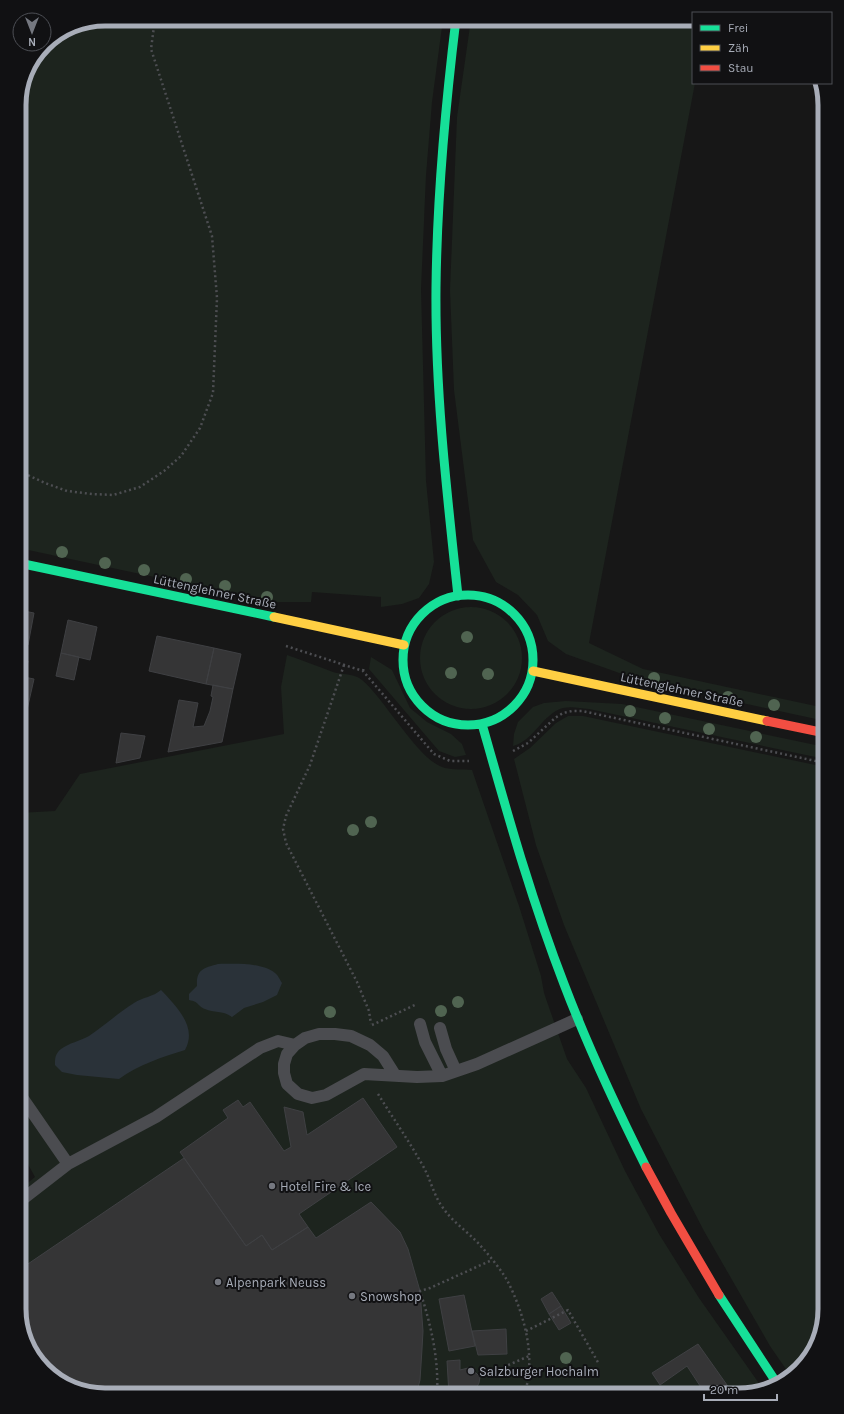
<svg xmlns="http://www.w3.org/2000/svg" width="844" height="1414" font-family="Karla,sans-serif">
<style>
.green{fill:#1d241e}
.water{fill:#2a3239}
.building{fill:#353536;stroke:#3f4043}
.lines{fill:none;stroke-linecap:round;stroke-linejoin:round}
.path{stroke:#4d4e52;stroke-width:2.5;stroke-dasharray:2 3;stroke-linecap:butt}
.lane{stroke:#4b4c50;stroke-width:12}
.fast{stroke:#16e098;stroke-width:9}
.slow{stroke:#ffcf43;stroke-width:9}
.jam{stroke:#f24e42;stroke-width:9}
.tree{fill:#506451}
.poi-dot{fill:#757880;stroke:#111113;stroke-width:1.5}
.labels{text-anchor:middle;stroke-width:4;stroke-linejoin:round;paint-order:stroke}
.street-label{font-size:13px;fill:#a8adb8;stroke:#111113}
.poi-label{font-size:13px;fill:#a8adb8;stroke:#111113;text-anchor:start}
.rim{fill:none;stroke:#a8adb8;stroke-width:5}
</style>
<rect width="100%" height="100%" fill="#171717"/>
<path class="green" d="M105,19H443L432,102L426,175L421,289L426,481L434,562L429,584L419,598L402,604L381,607V597L312,592L311,602H271L19,548V100L26,72L44,44L72,25Z
M471,19H693V83H695L589,643L643,669L825,708V721L674,688L639,680L566,654L548,641L537,615L518,595L496,582L473,540L454,390L450,290L457,117Z
M420 658a51 51 0 1 1 102 0a51 51 0 1 1-102 0Z
M287,655C302,660 317,666 333,672C342,675 354,673 362,680C385,699 419,762 445,768C453,770 464,769 472,770L519,906L541,976L544,993L567,1059L586,1088L625,1171L659,1234L699,1298L763,1389L739,1395H100L58,1381L28,1347L19,1309V1190L35,1177L19,1148V813L55,811L80,774L284,734L281,687Z
M371,657L392,670L410,708L427,722L451,734L462,744L466,755L455,757L439,751L369,669Z
M566,701L622,704L825,747V759L589,709C580,708 571,706 563,708C542,714 535,740 513,746L514,734L518,722L533,707L544,703Z
M568,716H583L825,767V1309L811,1356L790,1375L770,1346L704,1231L641,1109L564,925L536,845L514,759L530,748L556,723Z"/>
<path class="water" d="M218,964C235,964 261,962 275,973C278,975 280,980 282,983L277,995L263,1002L244,1008L232,1017C222,1010 214,1013 205,1009C197,1006 200,1002 189,1000V994L197,986C196,969 204,968 218,964Z
M161,990C176,1006 198,1027 185,1050C162,1057 138,1065 119,1079L77,1075L62,1072L55,1065C55,1058 55,1054 61,1049C69,1043 80,1041 89,1036C104,1026 118,1013 134,1003C143,997 153,997 161,990Z"/>
<path class="building" d="M19,610L34,613L28,645L19,643Z
M68,620L97,627L90,660L61,653Z
M157,636L214,648L206,684L149,671Z
M214,648L241,654L233,689L206,684Z
M61,653L79,657L74,680L56,676Z
M19,659L28,661L25,677L19,676Z
M19,676L34,679L27,710L19,708Z
M213,685L233,689L222,742L168,752L179,700L198,703L193,727L204,726L210,711L213,697L211,696Z
M19,708L27,710L19,748Z
M121,733L145,736L140,758L116,763Z
M363,1098L397,1147L299,1214L308,1227L272,1250L262,1235L246,1246L180,1152L228,1118L223,1110L238,1100L243,1107L250,1102L284,1151L291,1147L284,1107L303,1112L307,1135Z
M184,1158L246,1246L262,1235L272,1250L308,1227L316,1238L371,1202L400,1232L408,1249L420,1291L423,1331L422,1349L420,1380L416,1395H100L58,1381L28,1347L19,1309V1270Z
M552,1292L561,1306L549,1314L541,1299Z
M464,1295L475,1346L449,1351L439,1299Z
M561,1306L571,1323L559,1330L549,1314Z
M506,1329L507,1354L478,1355L472,1331Z
M698,1344L727,1385L712,1395H706L687,1366L660,1385L652,1373Z
M460,1360V1370L468,1368L473,1370L480,1377L479,1383L474,1392L470,1394L461,1393V1395H449L447,1361Z
M727,1385L734,1395H712Z"/>
<g class="lines">
<path class="path" d="M19,471L45,483L67,491L92,494L113,495L140,487L164,471L181,456L200,428L213,393L217,298L212,236L151,49L155,19
M286,646L363,671L434,754L450,761H469
M344,665L310,765L286,816L283,829L286,843L357,982L369,1011L371,1024
M363,671L364,667
M513,751L528,743L555,718L563,713L572,711H582L825,763
M372,1025L417,1004
M378,1094C393,1118 409,1141 423,1166C430,1178 433,1193 441,1205C451,1221 466,1230 479,1244C489,1255 499,1267 507,1280C524,1313 537,1358 524,1395
M526,1331L568,1310L599,1364
M499,1369L529,1356
M437,1395C439,1359 431,1325 420,1291L430,1288L492,1260"/>
<path class="lane" d="M420,1024L425,1042L442,1076
M440,1028L446,1049L456,1071
M395,1075L383,1056L370,1045L351,1036L335,1034H319L305,1038L295,1045L287,1054L284,1064V1073L287,1084L298,1094L312,1098L326,1095L364,1074L417,1077L442,1076L477,1064L577,1019
M19,1093L68,1164
M19,1202L68,1164L156,1117L260,1048L278,1041L295,1045"/>
<path class="fast" d="M456,19C445,109 437,197 436,288C435,391 447,494 458,596
M19,563L274,617
M403 660a65 65 0 1 1 130 0a65 65 0 1 1-130 0Z
M482,724C507,812 531,899 564,984C588,1047 616,1107 646,1167
M719,1295L778,1385"/>
<path class="slow" d="M274,617L404,645
M533,671L767,721"/>
<path class="jam" d="M767,721L825,733
M646,1167L671,1213L719,1295"/>
</g>
<g class="tree">
<circle cx="62" cy="552" r="6"/>
<circle cx="105" cy="563" r="6"/>
<circle cx="144" cy="570" r="6"/>
<circle cx="186" cy="579" r="6"/>
<circle cx="225" cy="586" r="6"/>
<circle cx="267" cy="597" r="6"/>
<circle cx="467" cy="637" r="6"/>
<circle cx="451" cy="673" r="6"/>
<circle cx="488" cy="674" r="6"/>
<circle cx="654" cy="678" r="6"/>
<circle cx="728" cy="697" r="6"/>
<circle cx="774" cy="705" r="6"/>
<circle cx="630" cy="711" r="6"/>
<circle cx="665" cy="718" r="6"/>
<circle cx="709" cy="729" r="6"/>
<circle cx="756" cy="737" r="6"/>
<circle cx="371" cy="822" r="6"/>
<circle cx="353" cy="830" r="6"/>
<circle cx="458" cy="1002" r="6"/>
<circle cx="441" cy="1011" r="6"/>
<circle cx="330" cy="1012" r="6"/>
<circle cx="566" cy="1358" r="6"/>
</g>
<g class="poi-dot">
<circle cx="272" cy="1186" r="4"/>
<circle cx="218" cy="1282" r="4"/>
<circle cx="352" cy="1296" r="4"/>
<circle cx="471" cy="1371" r="4"/>
</g>
<g class="labels">
<g class="street-label">
<text transform="translate(215 591) rotate(12)" y="5">Lüttenglehner Straße</text>
<text transform="translate(682 689) rotate(12)" y="5">Lüttenglehner Straße</text>
</g>
<g class="poi-label">
<text x="280" y="1191">Hotel Fire &amp; Ice</text>
<text x="226" y="1287">Alpenpark Neuss</text>
<text x="360" y="1301">Snowshop</text>
<text x="479" y="1376">Salzburger Hochalm</text>
</g>
</g>
<path d="M0 0H844V1414H0ZM105 26H739A79 79 0 0 1 818 105V1309A79 79 0 0 1 739 1388H105A79 79 0 0 1 26 1309V105A79 79 0 0 1 105 26Z" fill="#111113" fill-rule="evenodd"/>
<path class="rim" d="M105 26H739A79 79 0 0 1 818 105V1309A79 79 0 0 1 739 1388H105A79 79 0 0 1 26 1309V105A79 79 0 0 1 105 26Z"/>
<rect x="692" y="12" width="140" height="72" fill="#111113" stroke="#4d4f55"/>
<rect x="700" y="25" width="20" height="6" fill="#16e098" stroke="#4d4f55"/>
<text x="728" y="32" font-size="12" fill="#a8adb8">Frei</text>
<rect x="700" y="45" width="20" height="6" fill="#ffcf43" stroke="#4d4f55"/>
<text x="728" y="52" font-size="12" fill="#a8adb8">Zäh</text>
<rect x="700" y="65" width="20" height="6" fill="#f24e42" stroke="#4d4f55"/>
<text x="728" y="72" font-size="12" fill="#a8adb8">Stau</text>
<g transform="translate(32 32) rotate(180)"><circle r="19" fill="#111113" stroke="#4d4f55"/>
<path d="M0-3L7 15L0 10L-7 15Z" fill="#757880"/>
<text y="-6" font-size="11" font-weight="bold" text-anchor="middle" fill="#a8adb8">N</text>
</g>
<path d="M704 1394v6h73v-6" fill="none" stroke="#a8adb8" stroke-width="2"/>
<text x="710" y="1394" font-size="12" fill="#a8adb8" stroke="#111113" stroke-width="3" paint-order="stroke">20 m</text>
</svg>
